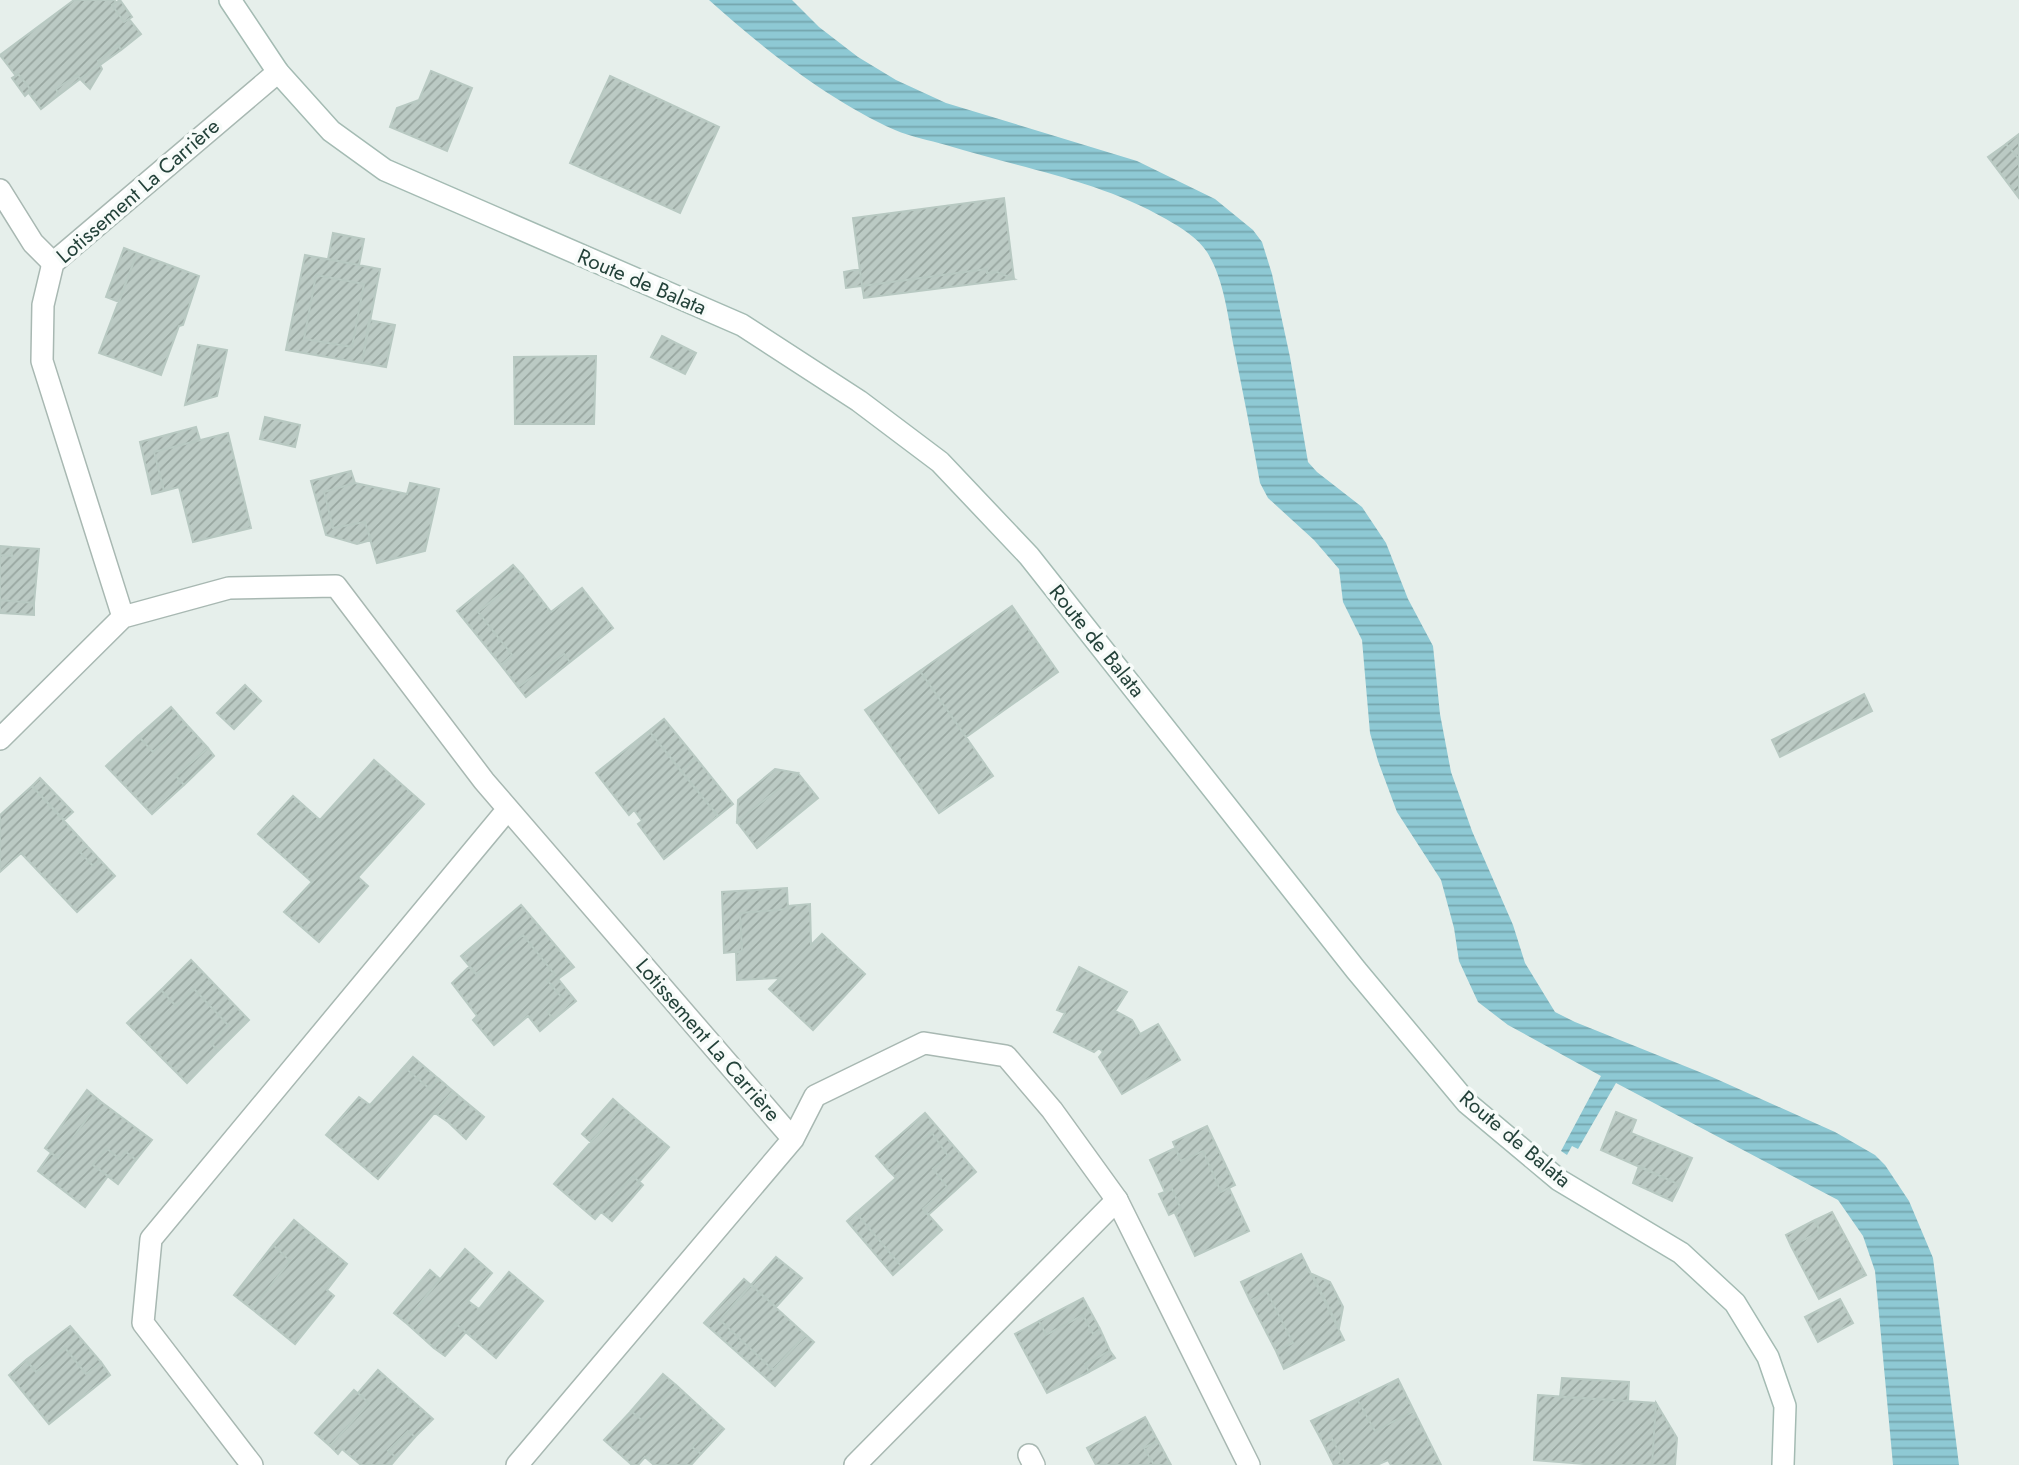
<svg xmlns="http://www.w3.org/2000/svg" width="2019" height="1465" font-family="Jost,sans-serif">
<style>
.water{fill:url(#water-rules)}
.building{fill:url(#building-hatch);stroke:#b8c9c2;stroke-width:2;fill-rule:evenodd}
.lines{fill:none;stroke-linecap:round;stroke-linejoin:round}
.service-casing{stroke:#a8b8b2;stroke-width:24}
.minor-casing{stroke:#a8b8b2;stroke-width:24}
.secondary-casing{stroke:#a4bbb3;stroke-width:24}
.service{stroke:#fff;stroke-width:21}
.minor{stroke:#fff;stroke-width:21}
.secondary{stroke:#fff;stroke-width:21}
.labels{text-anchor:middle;stroke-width:7;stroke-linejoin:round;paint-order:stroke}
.street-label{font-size:21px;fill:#24423a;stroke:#f7fbf9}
</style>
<defs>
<pattern id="water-rules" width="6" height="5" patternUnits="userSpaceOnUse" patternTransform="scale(1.75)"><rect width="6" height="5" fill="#8ec9d4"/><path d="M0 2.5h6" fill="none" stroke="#74a5ad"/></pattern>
<pattern id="building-hatch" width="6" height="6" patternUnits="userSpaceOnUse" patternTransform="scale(1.75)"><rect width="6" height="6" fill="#bbcac4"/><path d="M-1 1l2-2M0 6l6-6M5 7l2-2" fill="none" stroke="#98a6a0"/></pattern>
</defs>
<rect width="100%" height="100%" fill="#e6efeb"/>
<path class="water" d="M709,0H792L819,27L858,57L896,80L946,103L1137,161L1215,199L1253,230L1262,242L1272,274L1290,357L1308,462L1317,472L1362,507L1386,543L1408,599L1433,646L1440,714L1451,772L1472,831L1513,925L1525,963L1555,1012L1575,1022L1712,1077L1835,1132L1875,1155L1885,1165L1909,1201L1933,1258L1959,1465H1893L1875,1271L1863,1236L1838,1200L1616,1083L1578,1149L1572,1146L1567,1155L1561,1151L1601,1076L1508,1025L1478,1002L1459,961L1454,928L1441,880L1397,812L1378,761L1370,733L1362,640L1343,602L1339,569L1314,540L1268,498L1260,483C1252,438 1243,393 1234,348C1228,317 1224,279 1207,252C1198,238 1180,227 1166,219C1099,180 1020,168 946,145C929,140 911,137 895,130C830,101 762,48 709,0Z"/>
<path class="building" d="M74,0H114L116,2L112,5L124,22L129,19L141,34L121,50L118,45L98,61L100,65L80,79L77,75L56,89L59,95L41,109L28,92L31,90L18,74L16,76L0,55Z
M120,0L132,17L124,22L112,5Z
M118,45L121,50L100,65L98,61Z
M100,65L102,69L90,89L80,79Z
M431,71L472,88L447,151L390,127L397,108L419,100Z
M18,74L31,90L25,96L12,78Z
M77,75L80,79L59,95L56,89Z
M610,76L719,127L680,213L570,163Z
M2019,134V159L2006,144Z
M2006,144L2019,159V198L1988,157Z
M1004,198L1014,279L997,272L987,273V269L862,286L853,218Z
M333,233L364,239L359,265L328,259Z
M124,248L137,253L119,302L106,297Z
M137,253L199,276L183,325L179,326L161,375L99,353Z
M305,255L380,269L362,363L286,350ZM316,275L364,284L352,347L304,339Z
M860,269L862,286L846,288L844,272Z
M987,269V273L997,272L1014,279L864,298L862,286Z
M316,275L364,284L352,347L304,339Z
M369,320L395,325L386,367L362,363Z
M662,336L696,353L685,374L651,357Z
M198,345L227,350L217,396L185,405Z
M596,356L594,424H515L514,357Z
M265,417L300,425L295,447L260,439Z
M196,427L200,440L154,452L164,491L152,494L140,442Z
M228,433L251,528L193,542L179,487L164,491L154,452Z
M351,471L355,483L324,492L333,528L365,522L371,540L357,544L326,535L311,481Z
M355,483L407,494L410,483L439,489L425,551L377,563L365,522L333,528L324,492Z
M0,546L11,547L12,556L0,555Z
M11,547L39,549L34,603L0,600V555L12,556Z
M513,565L523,576L478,612L512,655L501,665L457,611Z
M523,576L551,612L582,588L613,628L570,662L564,654L518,687L501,665L512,655L478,612Z
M0,600L34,603V615L0,613Z
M1012,606L1058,672L966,737L920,671Z
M564,654L570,662L526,697L518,687Z
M920,671L993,776L939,813L865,710Z
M245,685L261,701L234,729L217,713Z
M1864,694L1872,711L1780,757L1772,740Z
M171,707L185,723L153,752L138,736Z
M664,719L696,758L681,771L649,731Z
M185,723L208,748L176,776L184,785L152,814L106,766L138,736L153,752Z
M649,731L718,816L664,859L638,824L642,821L634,810L629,815L596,773Z
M208,748L214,756L184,785L176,776Z
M696,758L733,804L718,816L681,771Z
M374,760L424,804L358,877L368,886L319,942L284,912L312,882L258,834L293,796L320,820Z
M775,769L798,773L737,822L738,800Z
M798,773L818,798L757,848L737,822Z
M40,778L73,812L64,820L32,786Z
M32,786L87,846L80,852L93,866L100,860L115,876L77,912L21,853L0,872V815Z
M87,846L100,860L93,866L80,852Z
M787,888L788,909L740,913L742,951L724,953L722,892Z
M810,904L811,945L822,934L865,974L813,1030L769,989L780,978L737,980L736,953L742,951L740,913L788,909V906Z
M521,905L574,967L558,979L576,1001L553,1020L548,1012L563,999L547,980L555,975L523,935L476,974L461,956Z
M523,935L555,975L547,980L563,999L548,1012L553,1020L540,1031L528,1016L494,1045L473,1020L477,1016L452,983L469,967L476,974Z
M191,960L249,1020L218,1051L211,1043L228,1025L194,989L176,1006L161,990Z
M1079,967L1127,992L1115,1011L1132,1020L1140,1034L1158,1024L1180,1060L1122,1094L1099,1057L1103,1052L1099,1048L1094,1052L1054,1032L1065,1013L1057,1010Z
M194,989L228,1025L211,1043L218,1051L187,1083L127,1023L161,990L176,1006Z
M413,1057L439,1079L430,1089L404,1067Z
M404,1067L430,1089L439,1079L453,1091L378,1179L326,1135L359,1097L370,1105Z
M87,1090L100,1101L58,1158L45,1148Z
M453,1091L466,1102L448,1122L435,1113Z
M613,1099L622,1107L591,1142L582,1134Z
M100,1101L152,1140L136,1160L126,1152L120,1159L106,1148L93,1165L108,1176L85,1207L38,1171L51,1153L58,1158Z
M466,1102L484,1117L466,1139L448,1122Z
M622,1107L669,1147L639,1182L633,1176L595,1219L554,1184Z
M1616,1112L1636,1120L1631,1133L1692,1158L1680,1185L1601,1150Z
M925,1113L976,1172L928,1215L923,1209L947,1187L933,1169L948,1156L932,1133L889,1171L876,1156Z
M1207,1126L1235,1185L1221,1192L1203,1151L1181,1161L1173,1142Z
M932,1133L948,1156L933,1169L947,1187L923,1209L942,1230L902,1267L856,1213L896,1178L889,1171Z
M106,1148L120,1159L126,1152L136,1160L118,1184L93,1165Z
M1175,1148L1181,1161L1203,1151L1221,1192L1229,1188L1249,1231L1195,1256L1175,1213L1181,1209L1172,1189L1165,1192L1150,1160Z
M1639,1166L1680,1185L1672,1201L1633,1183Z
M633,1176L643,1185L612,1221L601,1212Z
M1172,1189L1181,1209L1169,1215L1159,1194Z
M1832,1212L1866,1275L1819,1299L1791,1246L1820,1232L1815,1220Z
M856,1213L902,1267L893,1275L847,1221Z
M294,1220L347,1264L327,1290L334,1296L295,1344L252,1309L290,1261L273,1245Z
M1815,1220L1820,1232L1791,1246L1786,1235Z
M273,1245L290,1261L252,1309L234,1295Z
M465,1249L492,1273L468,1301L479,1309L509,1272L543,1301L496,1358L455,1323L434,1348L405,1322Z
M1301,1254L1344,1340L1284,1369L1276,1351L1293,1343L1267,1292L1250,1301L1241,1282Z
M776,1257L802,1278L776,1307L751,1285Z
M430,1270L440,1279L405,1322L394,1313Z
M1312,1274L1330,1282L1343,1307L1339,1328Z
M744,1279L751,1285L720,1320L773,1370L806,1335L814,1342L775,1386L704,1323Z
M751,1285L806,1335L773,1370L720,1320Z
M1267,1292L1293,1343L1276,1351L1250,1301Z
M1083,1298L1100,1329L1093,1334L1083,1315L1046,1335L1039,1321Z
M1840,1299L1853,1323L1818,1342L1805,1317Z
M1083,1315L1093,1334L1100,1329L1110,1351L1085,1364L1089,1372L1047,1393L1015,1334L1039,1321L1046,1335Z
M455,1323L466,1332L445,1356L434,1348Z
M70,1326L101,1362L86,1374L65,1348L36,1372L26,1360Z
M65,1348L86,1374L101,1362L110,1375L49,1424L9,1375L26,1360L36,1372Z
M1110,1351L1115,1358L1089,1372L1085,1364Z
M378,1370L433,1419L415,1437L408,1431L388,1451L397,1458L391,1465H361L342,1449L338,1454L330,1446L369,1403L358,1393Z
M663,1374L676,1385L643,1421L631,1411Z
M1562,1378L1629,1382L1628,1401L1560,1397Z
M1398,1379L1414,1411L1375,1431L1357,1399Z
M676,1385L715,1421L692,1447L701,1454L691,1465H654L645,1457L638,1465H632L604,1440L631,1411L643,1421Z
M354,1390L369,1403L330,1446L315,1433Z
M1538,1395L1656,1403L1652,1465H1598L1534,1460Z
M1357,1399L1375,1431L1414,1411L1441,1465H1391L1388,1460L1377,1465H1346L1332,1439L1323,1443L1311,1421Z
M1656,1403L1677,1438L1675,1465H1652Z
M1145,1417L1158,1441L1144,1448L1154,1465H1096L1087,1448Z
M715,1421L724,1429L701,1454L692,1447Z
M408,1431L415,1437L397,1458L388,1451Z
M1332,1439L1346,1465H1334L1323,1443Z
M1158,1441L1171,1465H1154L1144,1448Z"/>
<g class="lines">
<g class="service-casing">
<path id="service" d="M0,190L33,243L53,263
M855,1465L1117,1200"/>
</g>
<g class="minor-casing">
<path id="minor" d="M123,617L42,361L43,305L53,263L278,72
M0,739L123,617L229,588L336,586L484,781L793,1139
M1029,1455L1034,1465
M252,1465L143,1323L151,1239L508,809
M517,1465L793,1139L815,1096L924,1043L1006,1056L1052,1110L1117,1200L1249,1465"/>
</g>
<g class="secondary-casing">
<path id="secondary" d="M230,0L278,72L331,131L385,170L742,325L859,401L940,462L1029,556L1356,970L1467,1103L1559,1180L1681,1253L1735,1303L1768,1357L1785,1406L1783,1465"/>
</g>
<use href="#service" class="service"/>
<use href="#minor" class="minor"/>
<use href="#secondary" class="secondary"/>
</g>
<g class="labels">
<g class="street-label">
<text transform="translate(138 191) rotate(-41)" y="7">Lotissement La Carrière</text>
<text transform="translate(642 282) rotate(23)" y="7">Route de Balata</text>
<text transform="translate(1097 641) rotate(51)" y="7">Route de Balata</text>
<text transform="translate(708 1040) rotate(49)" y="7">Lotissement La Carrière</text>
<text transform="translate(1515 1139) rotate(40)" y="7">Route de Balata</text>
</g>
</g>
</svg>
